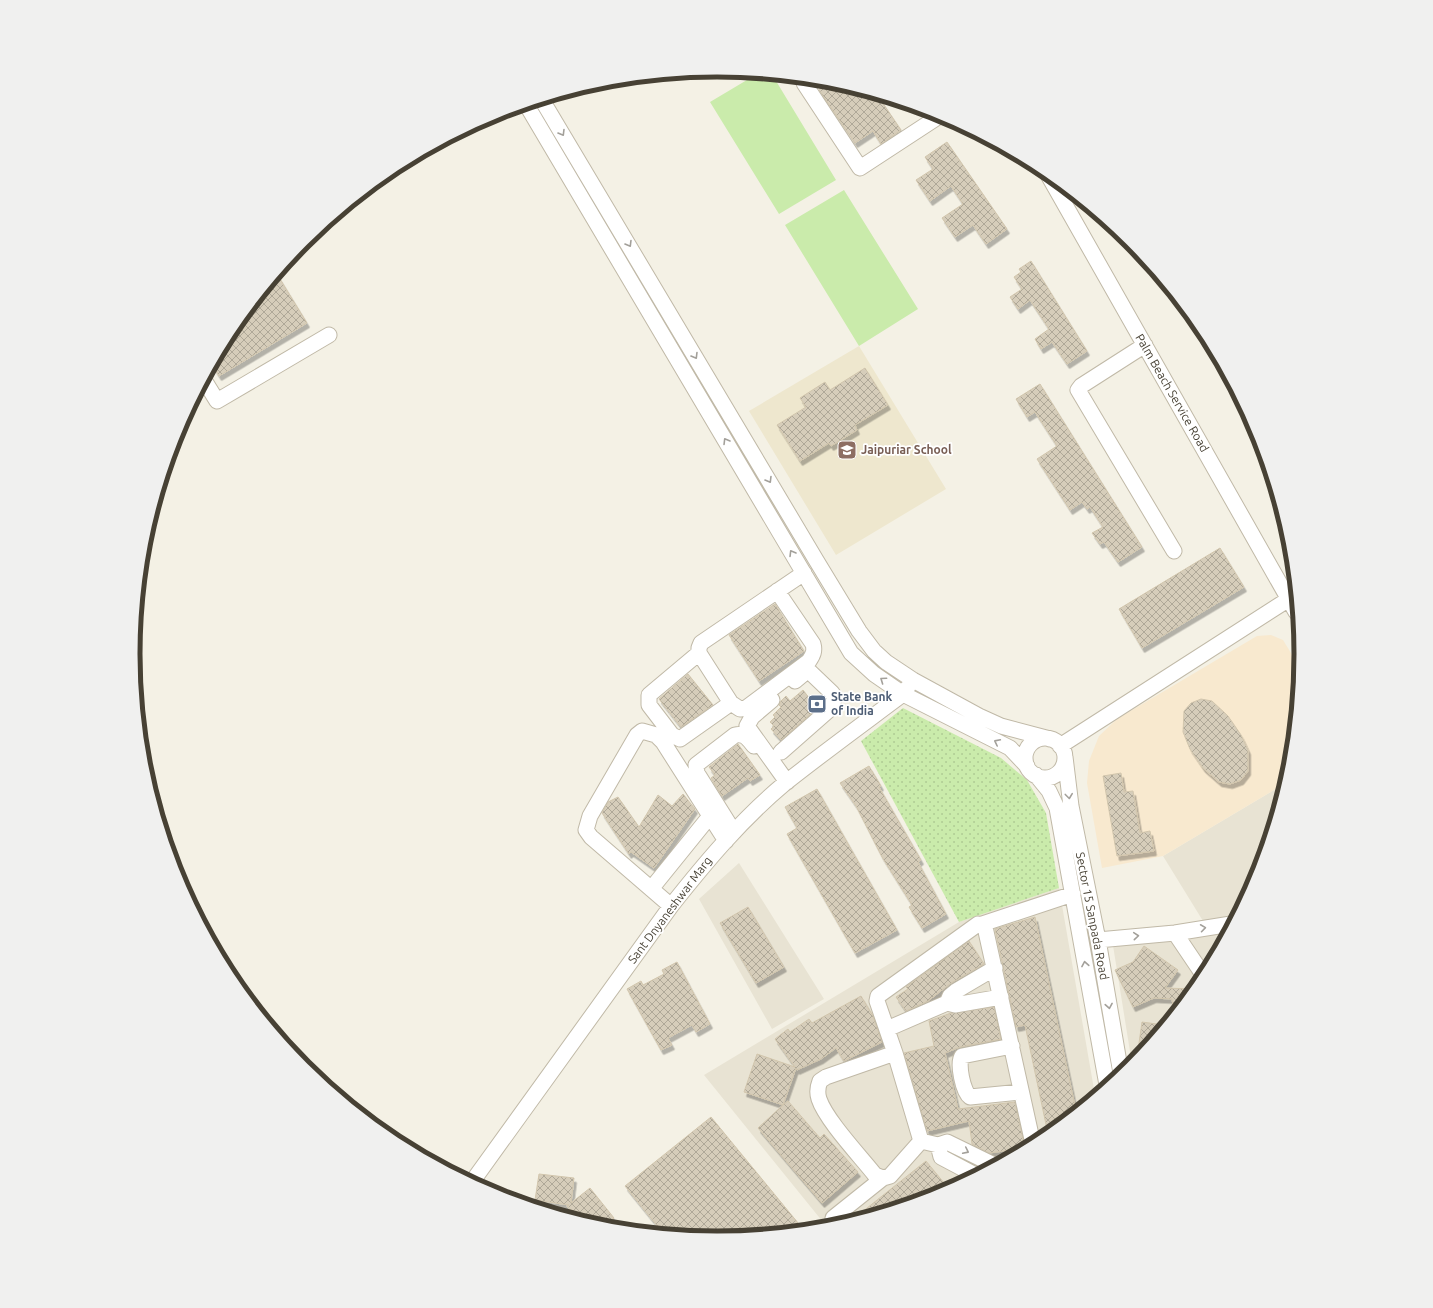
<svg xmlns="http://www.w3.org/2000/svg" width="1433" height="1308" font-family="Ubuntu,sans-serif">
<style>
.residential{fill:#e8e3d3}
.commercial{fill:#f8e9cf}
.education{fill:#eee7ce}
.grass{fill:#caebab}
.park{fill:url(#park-dots)}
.building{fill:url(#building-cross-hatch);stroke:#d2c6ad;filter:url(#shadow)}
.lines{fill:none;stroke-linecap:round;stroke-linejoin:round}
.minor-casing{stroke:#c0b9a7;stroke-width:17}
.minor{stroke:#fff;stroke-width:15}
.oneway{stroke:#a3a09a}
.labels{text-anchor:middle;stroke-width:3.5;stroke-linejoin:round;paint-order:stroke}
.street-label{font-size:12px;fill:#474134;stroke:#fff}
.education-label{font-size:12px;font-weight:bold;fill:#785e54;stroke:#fff;text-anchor:start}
.service-label{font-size:12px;font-weight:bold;fill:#4e5e75;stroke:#fff;text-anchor:start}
.rim{fill:none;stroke:#474134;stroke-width:5}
</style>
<defs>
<pattern id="park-dots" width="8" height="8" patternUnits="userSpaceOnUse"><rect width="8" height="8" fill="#caebab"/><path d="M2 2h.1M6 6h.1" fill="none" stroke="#afcb94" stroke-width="1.8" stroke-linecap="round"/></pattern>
<pattern id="building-cross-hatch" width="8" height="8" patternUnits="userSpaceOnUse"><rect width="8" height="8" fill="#d6cdba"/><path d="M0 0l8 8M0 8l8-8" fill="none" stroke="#afa898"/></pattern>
<filter id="shadow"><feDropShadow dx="2.5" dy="4.5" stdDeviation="0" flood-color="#0004"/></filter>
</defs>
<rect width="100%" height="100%" fill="#f4f1e5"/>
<path class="residential" d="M1284,784L1256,878L1202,979L1132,1064L1111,933L1203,921L1163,856Z
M739,863L824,999L772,1029L699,899Z
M1059,888L1095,1095L1041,1140L940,1194L827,1227L704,1075L959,922Z"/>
<path class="commercial" d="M1271,635L1283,640L1299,666L1289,768L1284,784L1163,856L1102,868L1087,783L1089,761L1099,736L1117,719L1257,636Z"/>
<path class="education" d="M859,346L946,489L836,555L749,411Z"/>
<path class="grass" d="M757,74L773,76L836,180L779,214L710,102Z
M844,190L918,309L859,346L785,225Z"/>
<path class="park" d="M903,708L1001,758L1027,780L1046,813L1059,888L959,922L861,741Z"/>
<path class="building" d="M832,82L878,96L901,130L881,144L873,131L855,143L819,90Z
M947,142L1007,229L986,244L973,225L955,237L942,218L963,204L951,186L930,201L916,180L933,169L925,157Z
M1031,261L1087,351L1067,364L1052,342L1041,349L1035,339L1049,329L1030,300L1018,309L1010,297L1022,289L1014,277L1021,272L1019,269Z
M277,274L307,323L219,376L212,365L231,329Z
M865,368L888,405L855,425L857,430L831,446L829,443L800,461L777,425L806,407L800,398L825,382L830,390Z
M1040,384L1142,547L1118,562L1104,542L1100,544L1092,533L1103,527L1090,507L1087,509L1082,502L1070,510L1037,459L1057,446L1035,412L1027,417L1016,399Z
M1220,548L1244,587L1142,648L1119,609Z
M775,604L804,651L759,681L729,635Z
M688,674L713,705L681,727L659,699Z
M803,690L810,699L813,696L821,705L781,740L771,729L774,726L770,722L775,717L773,715L781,707L779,705L781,701L786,696L790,701Z
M1201,699L1212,701L1228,716L1241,735L1248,750V771L1241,780L1230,784L1219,782L1203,768L1190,749L1183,732L1184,711L1191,703Z
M738,744L760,775L750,781L748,778L722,796L711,778L715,775L709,767Z
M869,766L881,786L879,787L921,860L918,862L946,914L922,928L909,907L912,905L882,857L856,806L840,783Z
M1121,773L1124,792L1133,791L1140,833L1150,831L1154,851L1117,856L1103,776Z
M817,789L897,930L855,953L787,834L797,828L785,807Z
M683,794L695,809L654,868L631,852L629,854L602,813L608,802L618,797L639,827L658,795L672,806Z
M748,907L784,967L756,983L720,923Z
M1035,917L1076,1111L1048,1134L1025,1025L1016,1027L995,929Z
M969,941L984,964L951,983L928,1001L906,1011L896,997L908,989L906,987Z
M1144,946L1178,970L1165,988L1194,989L1174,1013L1172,999L1154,998L1133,1007L1115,970L1133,962Z
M677,962L710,1024L696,1032L692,1025L668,1038L672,1045L661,1050L627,989L641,981L643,985L664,974L662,970Z
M861,996L873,1016L882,1042L844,1061L836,1048L821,1059L797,1070L796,1068L783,1105L788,1101L820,1138L824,1134L858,1172L822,1203L758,1128L783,1105L744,1092L757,1054L795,1067L775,1039L788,1029L790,1032L809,1019L812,1023Z
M994,1007L1001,1039L960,1047L945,1053L958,1109L1015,1102L1025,1148L989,1153L972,1144L969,1121L927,1131L904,1053L934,1046L929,1021L951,1013Z
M1142,1022L1164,1025L1137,1057Z
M711,1117L803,1229L716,1238L663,1233L625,1186Z
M926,1161L949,1189L940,1194L852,1220Z
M539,1174L574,1178L571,1203L590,1188L614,1218L602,1227L578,1219L567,1206L569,1205L535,1200Z"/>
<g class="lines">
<g class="minor-casing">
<path id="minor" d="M809,79L804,83L860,168L941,115
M542,100L816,560L859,631L874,651L886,662L913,680L979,716L1001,726L1050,739
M526,104L851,653L874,674L903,694L1010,748L1027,766
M1047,173L1296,612
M1145,345L1081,386L1078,390L1174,551
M204,380L217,401L329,335
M777,591L813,644C815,651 813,655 809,661L746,708L740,709L731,703L699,653V648L701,643L804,573
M699,653L649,695V705L672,735L680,739L731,703
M772,700L752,717L747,726L787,782
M1025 758a20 20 0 1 1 40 0a20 20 0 1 1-40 0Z
M1060,746L1289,599
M781,752L831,708L835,697L832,693L810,672L807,671L795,681
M1065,757L1071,806L1098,940L1121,1074
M1036,775L1049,791L1057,808L1107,1085
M734,832L697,773L696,765L735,735C745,733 748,739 754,746
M651,889L710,816
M671,906L591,837L586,830L590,816L637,735L642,731L656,735L663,742L726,841
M982,924L1073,894
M1175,933L1204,976
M1098,940L1175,933L1231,924
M995,968L956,991L950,996L947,1003L955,1005L1001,997
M887,1029L947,1003
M1012,1046L962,1056C957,1063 963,1092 970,1097L1021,1092
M895,1053L826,1077L820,1081C818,1086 817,1093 819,1099C826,1120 860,1156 875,1175L883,1178L890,1176L921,1141
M921,1141L895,1053L877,1001L878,996L978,924L985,927L1033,1144
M921,1141L938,1145L947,1142L994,1165
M938,1145L941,1157L975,1175
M472,1182L671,906C705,863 741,820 784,784C823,753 863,724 903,694L908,687
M833,1218L883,1178"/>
</g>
<use href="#minor" class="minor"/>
</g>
<defs><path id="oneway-chevron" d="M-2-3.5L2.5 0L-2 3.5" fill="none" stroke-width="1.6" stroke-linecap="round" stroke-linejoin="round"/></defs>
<g class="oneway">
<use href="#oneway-chevron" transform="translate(562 133) rotate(59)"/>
<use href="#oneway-chevron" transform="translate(629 244) rotate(59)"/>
<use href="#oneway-chevron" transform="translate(695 356) rotate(59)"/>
<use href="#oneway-chevron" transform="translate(726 441) rotate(-121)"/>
<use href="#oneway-chevron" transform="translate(769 480) rotate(59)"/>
<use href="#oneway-chevron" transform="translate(792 553) rotate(-121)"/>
<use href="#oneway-chevron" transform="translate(883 680) rotate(-145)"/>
<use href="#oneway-chevron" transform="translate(997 742) rotate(-153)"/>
<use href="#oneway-chevron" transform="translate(1069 796) rotate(83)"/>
<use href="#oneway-chevron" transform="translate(1203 928) rotate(-8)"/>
<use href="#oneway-chevron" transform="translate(1136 936) rotate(-5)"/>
<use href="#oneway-chevron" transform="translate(1085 964) rotate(-100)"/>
<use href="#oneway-chevron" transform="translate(1109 1006) rotate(80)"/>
<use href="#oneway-chevron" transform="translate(966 1151) rotate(26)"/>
</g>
<defs>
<g id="school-square" transform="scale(1)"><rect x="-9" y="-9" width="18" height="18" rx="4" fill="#8d6e63" stroke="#fff"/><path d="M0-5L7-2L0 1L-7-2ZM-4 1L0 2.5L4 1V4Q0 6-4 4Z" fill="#fff"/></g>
<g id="bank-square" transform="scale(1)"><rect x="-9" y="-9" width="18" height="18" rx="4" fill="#5c6f8a" stroke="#fff"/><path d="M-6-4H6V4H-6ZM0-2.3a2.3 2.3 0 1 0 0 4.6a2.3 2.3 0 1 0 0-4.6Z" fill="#fff"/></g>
</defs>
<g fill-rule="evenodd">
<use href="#school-square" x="847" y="450"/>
<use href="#bank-square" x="817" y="704"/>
</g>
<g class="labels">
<g class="street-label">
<text transform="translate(1172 393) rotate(60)" y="4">Palm Beach Service Road</text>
<text transform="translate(670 910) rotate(-53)" y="4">Sant Dnyaneshwar Marg</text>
<text transform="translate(1092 916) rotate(79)" y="4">Sector 15 Sanpada Road</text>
</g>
<g class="education-label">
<text x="861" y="454">Jaipuriar School</text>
</g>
<g class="service-label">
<text x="831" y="701">State Bank<tspan x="831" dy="14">of India</tspan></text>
</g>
</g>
<path d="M0 0H1433V1308H0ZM140 654a577 577 0 1 1 1154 0a577 577 0 1 1-1154 0Z" fill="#f0f0ef" fill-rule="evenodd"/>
<path class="rim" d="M140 654a577 577 0 1 1 1154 0a577 577 0 1 1-1154 0Z"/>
</svg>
